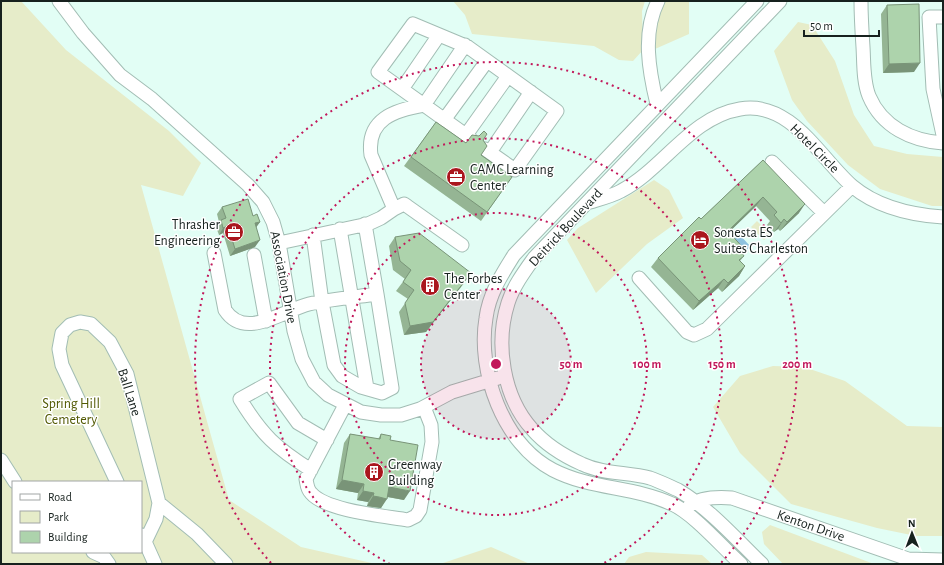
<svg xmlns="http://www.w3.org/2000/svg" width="944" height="565" font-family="'Alegreya Sans',sans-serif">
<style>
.green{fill:#e6ecc9;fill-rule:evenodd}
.water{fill:#8ec2df}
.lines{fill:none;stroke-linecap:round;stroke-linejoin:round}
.minor-casing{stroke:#a2bdb4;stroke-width:15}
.minor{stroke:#fff;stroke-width:13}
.wall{fill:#95b594}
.shaded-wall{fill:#799478}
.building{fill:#add3ac;stroke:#799478}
.ring{fill:none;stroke:#c2185b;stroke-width:2;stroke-dasharray:2 4}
.labels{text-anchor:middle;stroke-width:3;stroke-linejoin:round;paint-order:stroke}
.street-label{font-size:14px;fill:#17211e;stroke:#fff}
.poi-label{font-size:14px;fill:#17211e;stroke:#fff;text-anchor:start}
.park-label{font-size:14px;fill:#525903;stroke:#fff}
.centre{fill:#c2185b;stroke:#fff;stroke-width:2}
.ring-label{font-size:12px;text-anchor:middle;font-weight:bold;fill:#c2185b;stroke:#fff;stroke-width:3;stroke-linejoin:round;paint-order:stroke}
</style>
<rect width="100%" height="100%" fill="#e2fef5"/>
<path class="green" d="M1,1H21L66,50L169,131L201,163L183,196L141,185L229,500L301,547L376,564H1ZM13,482H141V552H13Z
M453,1H645L642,11L643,50L633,61L619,60L594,46L472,34L465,15Z
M664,1H689V34L655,49L654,26Z
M798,22L812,25L835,61L854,115L874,146L907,154L943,157V206H932L880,189L848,165L807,121L792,100L774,51Z
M654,180L669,190L683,218L647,244L596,293L567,240L578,228Z
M757,221L770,234L764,240L751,227Z
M773,366L804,367L845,381L907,426L943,427V536H916L877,528L791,504L740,453L713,407L740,376Z
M770,525L874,564H783L764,544L762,532Z
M491,547L530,564H440Z
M646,552L702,555L712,564H624L629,557Z"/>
<path class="water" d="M739,234L750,246L745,252L736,242L731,241Z"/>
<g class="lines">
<g class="minor-casing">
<path id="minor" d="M59,1L83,33L120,75L152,99L248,185L263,202L273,222L279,243L294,331L302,359L314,382L328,395L361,412L381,415H401L420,409L452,392L498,378
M861,1C861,16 862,32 863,47C864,63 863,81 869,96C882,127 912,141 943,143
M943,17H929L933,89L943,135
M402,89L439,35
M657,104C649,71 642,33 658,1
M444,120L487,61
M466,135L508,76
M470,138L378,72L413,24L468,47L557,111L515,170L485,149
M490,152L531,92
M772,162L824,213
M590,202C600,199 612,196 621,191C663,169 691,117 740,109C791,100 820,158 852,186C877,207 912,215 943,217
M365,224L377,294
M340,229L367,388
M279,243L368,224L381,218L394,209
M462,245L407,206L404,204L394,209L371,155C366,119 395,110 424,105L465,45
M214,253L225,310C245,341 284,310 309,304C331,299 355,297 377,294L392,388L382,393L361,387L342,376L334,365L322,302L313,235
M254,255L266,321
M639,278L687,332L694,335L707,329L852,186
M345,405L306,479C307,484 307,489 311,493C326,511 385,516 408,520L416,516L420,510L432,442L431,425L424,407
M1,460L15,482
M311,470C276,448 262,435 240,399L269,383L298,423L327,440
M117,482L62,365L59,349L62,333L70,325L80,322L91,324L110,342L127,374L159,503L156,519L145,542
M159,503L197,534L226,564
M690,505C701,497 719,497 732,498L908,559L943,560
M142,535L155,564
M93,552L104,557L109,564
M741,564C722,547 694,514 672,504C633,486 592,490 553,470C503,444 477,371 486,318C489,294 502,274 514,255L757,1
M762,564C736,539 709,508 678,490C669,486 659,481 650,478C628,472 603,474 582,464C564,456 545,444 532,429C503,397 495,344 508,303C513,287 524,272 534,258L780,1"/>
</g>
<use href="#minor" class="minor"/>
</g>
<path class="wall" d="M887,5L914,72L883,73L881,14Z
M436,122L466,143L483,140L481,155L512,177L481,221L404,166Z
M763,160L799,213L780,231L778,229L774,232L767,225L770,221L756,206L729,232L745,250L742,254L744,256L740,261L745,266L739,276L722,292L718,288L693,310L651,267L658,258L701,219Z
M222,207L253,216L260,222L256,227L255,247L230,256L223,233L219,235L216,227L219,222L217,214Z
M395,237L465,282L426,332L404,335L399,312L408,299L396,291L405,279L393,270L389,246Z
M350,434L378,439L381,434L390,440L404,500L387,497L381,508L372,507L367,506L368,502L357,500L358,493L336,489L344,443Z"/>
<path class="shaded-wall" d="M920,63L914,72L883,73L889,64Z
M763,197L756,206L721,240L728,231Z
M805,204L799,213L780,231L787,222Z
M784,219L778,229L774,232L781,223Z
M260,222L255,229V223Z
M228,226L223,233L219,235L223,228Z
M260,240L255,247L230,256L235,249Z
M745,266L739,276L722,292L728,283Z
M471,273L426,332L404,335L410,326Z
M724,279L718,288L693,310L699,301Z
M342,480L364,484L358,493L336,489Z
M389,487L410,491L404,500L383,496Z
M363,491L374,493L368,502L357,500Z
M373,496L387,499L381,508L367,506Z"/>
<path class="building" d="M919,4L920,63L889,64L887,5Z
M436,122L466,143L472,135L479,136L484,131L487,134L483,140L487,146L481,155L512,177L487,212L411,157Z
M763,160L805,204L787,222L784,219L781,223L774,215L777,212L763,197L728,231L745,250L742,253L744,256L739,260L745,266L728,283L724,279L699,301L658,258L699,217L701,219Z
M248,199L253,216L257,214L260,222L255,223L260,240L235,249L228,226L223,228L221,220L226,218L222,207Z
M419,233L471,273L433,322L410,326L405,303L414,290L403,282L411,270L400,261L395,237Z
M350,434L380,439L381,434L391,436L390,440L418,445L410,491L389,487L387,499L379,497L373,496L374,493L363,491L364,484L342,480Z"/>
<circle cx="496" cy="364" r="75" fill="#c2185b" fill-opacity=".12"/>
<g class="ring">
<circle cx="496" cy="364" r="75"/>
<circle cx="496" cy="364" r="151"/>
<path d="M390 564A226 226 0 1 1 602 564"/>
<path d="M271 563A301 301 0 1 1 721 563"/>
</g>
<defs>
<g id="office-disc" transform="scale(1)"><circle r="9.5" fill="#aa161d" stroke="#fff"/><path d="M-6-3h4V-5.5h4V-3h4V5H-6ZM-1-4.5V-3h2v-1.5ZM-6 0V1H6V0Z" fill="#fff"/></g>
<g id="hotel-disc" transform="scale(1)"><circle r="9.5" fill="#aa161d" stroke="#fff"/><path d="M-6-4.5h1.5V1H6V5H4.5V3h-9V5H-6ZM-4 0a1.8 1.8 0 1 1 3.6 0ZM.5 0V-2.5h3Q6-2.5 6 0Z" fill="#fff"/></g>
<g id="building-disc" transform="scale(1)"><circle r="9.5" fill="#aa161d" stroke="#fff"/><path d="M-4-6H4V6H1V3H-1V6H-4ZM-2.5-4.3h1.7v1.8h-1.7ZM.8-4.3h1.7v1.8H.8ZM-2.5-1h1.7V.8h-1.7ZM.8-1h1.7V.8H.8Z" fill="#fff"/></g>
</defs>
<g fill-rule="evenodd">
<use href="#office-disc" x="456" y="177"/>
<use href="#office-disc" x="234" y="232"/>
<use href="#hotel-disc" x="700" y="240"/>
<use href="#building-disc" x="430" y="286"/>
<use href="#building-disc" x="374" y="472"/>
</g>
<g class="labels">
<g class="street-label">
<text transform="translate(815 148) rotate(45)" y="5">Hotel Circle</text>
<text transform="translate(565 227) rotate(-47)" y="5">Deitrick Boulevard</text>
<text transform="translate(284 277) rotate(79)" y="5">Association Drive</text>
<text transform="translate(130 392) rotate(72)" y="5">Ball Lane</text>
<text transform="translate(811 525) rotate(19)" y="5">Kenton Drive</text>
</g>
<g class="poi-label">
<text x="470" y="174">CAMC Learning<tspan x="470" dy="16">Center</tspan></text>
<text x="220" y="229" text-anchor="end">Thrasher<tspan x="220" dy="16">Engineering</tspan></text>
<text x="714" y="237">Sonesta ES<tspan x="714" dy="16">Suites Charleston</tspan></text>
<text x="444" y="283">The Forbes<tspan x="444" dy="16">Center</tspan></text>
<text x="388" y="469">Greenway<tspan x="388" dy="16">Building</tspan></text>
</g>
<g class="park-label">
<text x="71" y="408">Spring Hill<tspan x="71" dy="16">Cemetery</tspan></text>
</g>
</g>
<circle cx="496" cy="364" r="6" class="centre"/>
<g class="ring-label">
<text x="571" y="368">50 m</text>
<text x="647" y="368">100 m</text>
<text x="722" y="368">150 m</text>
<text x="797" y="368">200 m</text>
</g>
<rect width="944" height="565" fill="none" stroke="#17211e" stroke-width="4"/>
<rect x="12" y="481" width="130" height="72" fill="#ffffff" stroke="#a2a6a5"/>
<rect x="20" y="494" width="20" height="6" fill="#ffffff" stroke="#a2a6a5"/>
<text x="48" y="501" font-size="12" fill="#17211e">Road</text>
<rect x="20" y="511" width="20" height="12" fill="#e6ecc9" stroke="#a2a6a5"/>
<text x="48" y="521" font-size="12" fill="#17211e">Park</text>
<rect x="20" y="531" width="20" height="12" fill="#add3ac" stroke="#a2a6a5"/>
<text x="48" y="541" font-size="12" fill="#17211e">Building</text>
<g transform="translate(912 533) rotate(359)" stroke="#ffffff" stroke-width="3" paint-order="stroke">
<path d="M0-3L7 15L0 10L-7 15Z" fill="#17211e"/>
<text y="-6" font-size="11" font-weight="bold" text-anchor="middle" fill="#17211e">N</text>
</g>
<path d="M804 30v6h75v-6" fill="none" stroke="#17211e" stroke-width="2"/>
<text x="810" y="30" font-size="12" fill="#17211e" stroke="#ffffff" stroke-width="3" paint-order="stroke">50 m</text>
</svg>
